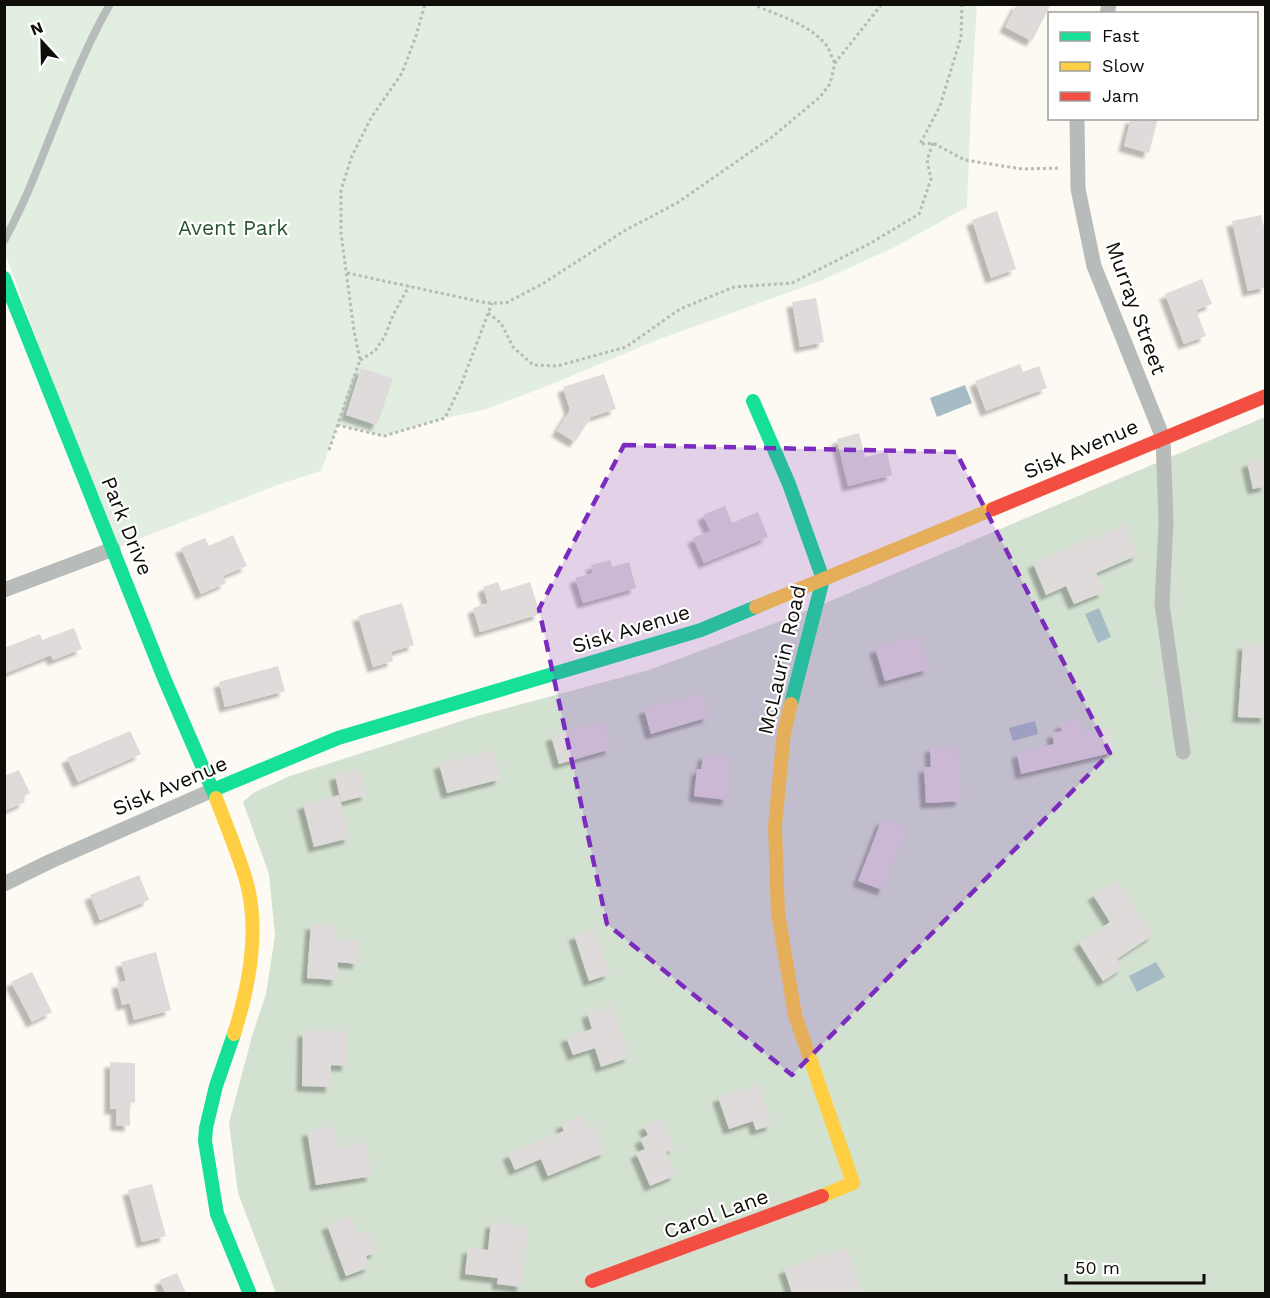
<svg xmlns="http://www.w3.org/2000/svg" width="1270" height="1298" viewBox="0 0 1270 1298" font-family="'Work Sans',sans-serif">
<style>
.green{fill:#e2efe0}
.forest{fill:#d3e1d0}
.water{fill:#a6bcc5}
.building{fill:#dedbda;filter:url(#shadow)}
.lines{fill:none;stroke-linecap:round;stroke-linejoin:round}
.path{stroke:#b7bab7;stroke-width:3;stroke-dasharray:3 3;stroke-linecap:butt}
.lane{stroke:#b7bcba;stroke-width:8}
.street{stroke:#b7bcba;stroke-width:15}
.fast{stroke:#16e098;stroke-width:14}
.slow{stroke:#ffcf43;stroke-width:14}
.jam{stroke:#f24e42;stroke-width:14}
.marked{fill:#7b2cbf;fill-opacity:0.2;stroke:#7b2cbf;stroke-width:4.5;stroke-dasharray:12 8;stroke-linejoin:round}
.labels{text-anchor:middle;stroke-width:4.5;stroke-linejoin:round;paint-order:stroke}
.park-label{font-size:21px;fill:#2a5432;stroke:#fff}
.street-label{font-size:21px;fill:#0f0d08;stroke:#fff}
</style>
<defs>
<filter id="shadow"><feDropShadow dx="-5.5" dy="5.5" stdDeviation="1.5" flood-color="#0004"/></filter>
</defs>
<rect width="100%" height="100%" fill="#fcfaf2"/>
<polygon class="green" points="5,5 977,5 971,105 967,207 895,247 820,281 657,340 545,387 483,410 445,418 384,436 338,425 321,471 280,484 113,549 5,253"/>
<polygon class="forest" points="1265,417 1265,1293 276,1293 238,1193 229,1123 252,1036 266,994 275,936 269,874 243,802 253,793 290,776 477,716 649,670 797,615"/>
<g class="water">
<polygon points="965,385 972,403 937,417 930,398"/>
<polygon points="1099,608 1111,637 1098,643 1085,614"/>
<polygon points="1035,721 1038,734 1013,741 1009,728"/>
<polygon points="1156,962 1165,977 1137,992 1129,976"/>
</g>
<g class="building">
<polygon points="1017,4 1051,4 1032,41 1005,27"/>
<polygon points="1131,118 1158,118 1149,153 1124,146"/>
<polygon points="997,211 1016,269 991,278 972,220"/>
<polygon points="1261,215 1266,235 1266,287 1248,291 1232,221"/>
<polygon points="1202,279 1212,304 1196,310 1206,336 1184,344 1165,294"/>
<polygon points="816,298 824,342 800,347 792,302"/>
<polygon points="1020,364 1023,372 1039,366 1047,388 986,411 975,381"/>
<polygon points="361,368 393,378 377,425 346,415"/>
<polygon points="604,374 616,409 591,417 575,442 557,431 570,410 563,387"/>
<polygon points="859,433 865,457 887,452 892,475 848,486 837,439"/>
<polygon points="1266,458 1266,486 1253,489 1247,462"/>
<polygon points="725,506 732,523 758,512 768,537 704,563 693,538 710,531 703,515"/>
<polygon points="1125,524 1138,555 1096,573 1104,592 1074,604 1066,586 1046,595 1033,563"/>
<polygon points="233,535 247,566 223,576 226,583 201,594 181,548 205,538 209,546"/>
<polygon points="610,560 612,567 629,562 636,588 583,603 575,578 593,573 591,565"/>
<polygon points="498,582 501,591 530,582 540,614 480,632 473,608 488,603 483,587"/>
<polygon points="402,603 414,645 391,652 393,661 373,667 358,616"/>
<polygon points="74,628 82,649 53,660 51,655 4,674 4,648 40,634 42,640"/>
<polygon points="919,636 929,669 885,681 875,648"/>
<polygon points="1243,644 1266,645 1266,718 1238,717"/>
<polygon points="278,666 285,691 225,707 219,682"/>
<polygon points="702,693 709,717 651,734 644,709"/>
<polygon points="1080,719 1083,733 1109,727 1115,752 1021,774 1017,753 1054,744 1052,733 1062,731 1060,724"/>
<polygon points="603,721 611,749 559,764 551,736"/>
<polygon points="130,731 141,754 78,782 67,758"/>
<polygon points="958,745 961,801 926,803 924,767 931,767 930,747"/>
<polygon points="493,750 501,779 447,793 439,764"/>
<polygon points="704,754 729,757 727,771 731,772 727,800 694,796 697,769 701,769"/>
<polygon points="360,769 367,795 341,802 335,775"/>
<polygon points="19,770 30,793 22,797 25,802 4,811 4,776"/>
<polygon points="339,795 350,838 314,847 303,804"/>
<polygon points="882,819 907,828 883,890 858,881"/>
<polygon points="139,875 149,900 100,920 90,895"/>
<polygon points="1117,880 1153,935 1117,959 1123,968 1103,981 1079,943 1110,922 1093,895"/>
<polygon points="311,924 337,926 336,939 360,941 358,964 338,962 337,980 307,978"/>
<polygon points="595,928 610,974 589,981 574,935"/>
<polygon points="156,952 171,1010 134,1020 130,1003 122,1005 117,983 126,981 121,962"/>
<polygon points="32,972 52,1012 32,1022 11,982"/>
<polygon points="612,1004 630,1057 601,1067 595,1048 573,1055 566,1037 592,1029 587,1013"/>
<polygon points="303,1031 348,1031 347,1066 331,1065 331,1087 302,1086"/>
<polygon points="110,1062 135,1063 135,1103 130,1102 130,1126 116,1125 116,1109 110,1109"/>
<polygon points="759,1084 772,1125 756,1130 753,1121 729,1129 718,1097"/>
<polygon points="582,1115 587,1127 594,1124 606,1152 548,1176 541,1159 515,1170 508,1154 564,1131 561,1124"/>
<polygon points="663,1118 675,1148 666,1152 676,1175 650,1186 636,1153 645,1149 640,1139 648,1135 644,1126"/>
<polygon points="335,1126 338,1147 366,1142 372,1176 316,1185 307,1131"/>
<polygon points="152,1184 166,1236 142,1242 128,1190"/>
<polygon points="351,1216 358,1234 368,1230 377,1252 366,1256 370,1267 346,1276 327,1225"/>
<polygon points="491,1222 528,1226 522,1287 497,1284 498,1278 465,1274 468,1248 488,1250"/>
<polygon points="847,1247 863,1293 792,1293 784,1269"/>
<polygon points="177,1273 186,1293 165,1293 160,1280"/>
</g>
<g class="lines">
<g class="path">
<path d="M 752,4 C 777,15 810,24 827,46 C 830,51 832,58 835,63"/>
<polyline points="962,4 961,37 940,106 920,144 933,143 965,160 1022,169 1061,168"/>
<polyline points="347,273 487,303 506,303 544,283 624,231 677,203 772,137 820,97 830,84 835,63 882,4"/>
<polyline points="488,313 501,323 513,347 533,365 557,366 626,347 680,309 734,287 792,283 869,244 919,214 931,179 927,160 933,143"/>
<polyline points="360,360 375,351 385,336 393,315 409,286"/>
<polyline points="337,425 384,436 445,418 461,385 492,303"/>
<polyline points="329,450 360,360 354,331 341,233 341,190 352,156 371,118 402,73 416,36 425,4"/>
</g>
<path class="lane" d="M 4,241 C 14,222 24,202 32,182 C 57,122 77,62 110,4"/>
<g class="street">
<polyline points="1107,14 1109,4"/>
<polyline points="1077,118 1078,189 1094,266 1163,438 1166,522 1162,604 1183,752"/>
<polyline points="4,590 113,549"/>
<polyline points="4,884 51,861 213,790"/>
</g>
<g class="fast">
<polyline points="4,278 164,678 216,798"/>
<polyline points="753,401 789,484 823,579 791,704"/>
<polyline points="213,790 338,738 701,630 756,607"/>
<polyline points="234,1034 216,1086 206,1128 205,1141 217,1214 250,1294"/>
</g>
<g class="slow">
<polyline points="756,607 993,509"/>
<polyline points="791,704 784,732 775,826 778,913 795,1015 853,1183 822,1196"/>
<path d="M 216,798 C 226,825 238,853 246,880 C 260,929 249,987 234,1034"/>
</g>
<g class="jam">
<polyline points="993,509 1266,396"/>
<polyline points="592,1281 822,1196"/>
</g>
</g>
<path class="marked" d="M 624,445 L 956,452 L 1110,753 L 792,1075 L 607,924 L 539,609 Z"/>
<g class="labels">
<g class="park-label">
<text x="233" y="235">Avent Park</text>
</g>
<g class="street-label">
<text transform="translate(1136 308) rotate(70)" y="7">Murray Street</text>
<text transform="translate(1081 449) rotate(-23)" y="7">Sisk Avenue</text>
<text transform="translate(127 526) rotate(68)" y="7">Park Drive</text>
<text transform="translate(631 629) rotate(-17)" y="7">Sisk Avenue</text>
<text transform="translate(782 660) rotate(-77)" y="7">McLaurin Road</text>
<text transform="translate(170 786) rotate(-23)" y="7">Sisk Avenue</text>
<text transform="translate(716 1214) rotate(-20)" y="7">Carol Lane</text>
</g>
</g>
<rect width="1270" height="1298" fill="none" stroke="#0f0d08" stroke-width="12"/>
<rect x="1048" y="12" width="210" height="108" fill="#ffffff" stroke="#9f9e9c" stroke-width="1.5"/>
<rect x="1060" y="32" width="30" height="9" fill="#16e098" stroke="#9f9e9c" stroke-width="1.5"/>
<text x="1102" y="42" font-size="18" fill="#0f0d08">Fast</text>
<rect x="1060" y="62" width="30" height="9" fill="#ffcf43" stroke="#9f9e9c" stroke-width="1.5"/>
<text x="1102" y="72" font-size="18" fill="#0f0d08">Slow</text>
<rect x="1060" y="92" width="30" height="9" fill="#f24e42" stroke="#9f9e9c" stroke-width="1.5"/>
<text x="1102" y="102" font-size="18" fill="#0f0d08">Jam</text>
<g transform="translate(42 42) rotate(338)" stroke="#ffffff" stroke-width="4.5" paint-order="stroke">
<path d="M0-4.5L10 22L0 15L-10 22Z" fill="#0f0d08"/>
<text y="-9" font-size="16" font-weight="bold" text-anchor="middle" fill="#0f0d08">N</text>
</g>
<path d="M1066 1274v9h138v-9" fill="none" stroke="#0f0d08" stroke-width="3"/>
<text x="1075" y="1274" font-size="18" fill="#0f0d08" stroke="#ffffff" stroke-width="4.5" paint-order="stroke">50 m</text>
</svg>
